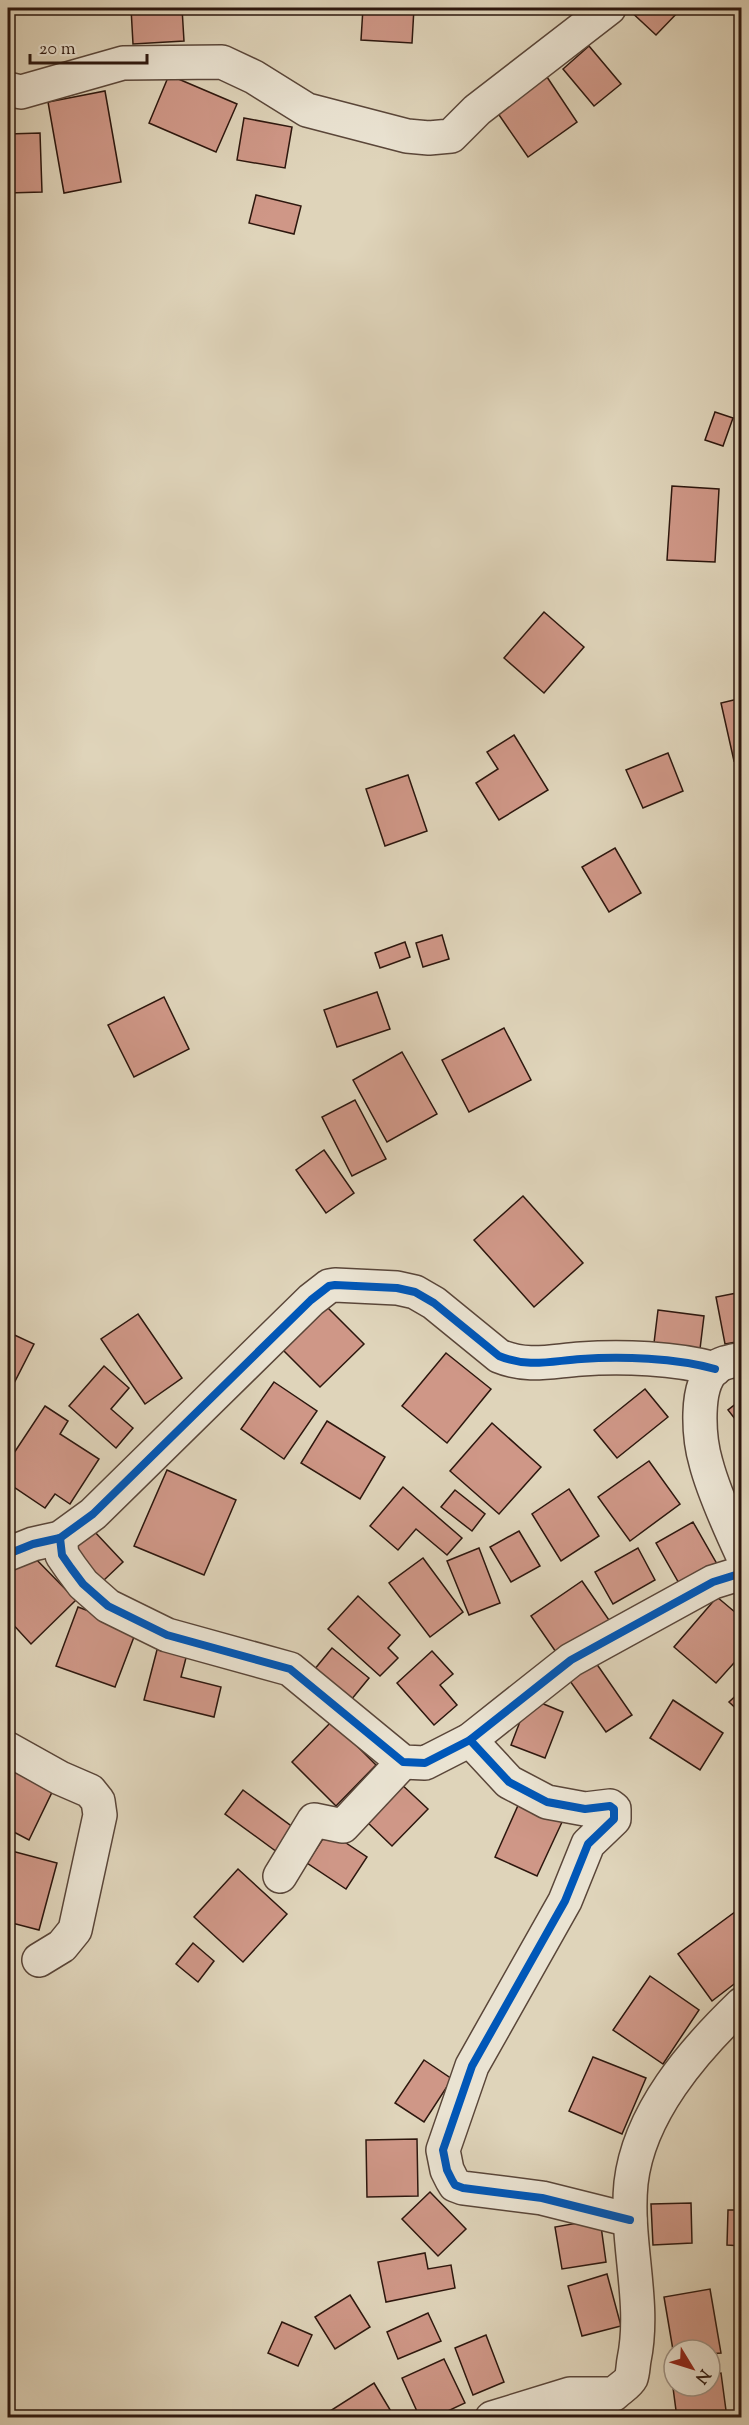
<svg xmlns="http://www.w3.org/2000/svg" width="749" height="2425" viewBox="0 0 749 2425" font-family="'Sorts Mill Goudy',serif">
<style>
.building{fill:#cf9787;stroke:#2d170e;stroke-width:1.5}
.lines{fill:none;stroke-linecap:round;stroke-linejoin:round}
.minor-casing{stroke:#5a4639;stroke-width:36}
.minor{stroke:#eae3d2;stroke-width:33}
.cycleway-casing{stroke:#eae3d2;stroke-width:11}
.cycleway{stroke:#0057b8;stroke-width:8}
</style>
<rect width="100%" height="100%" fill="#dfd4ba"/>
<filter id="stains"><feTurbulence type="fractalNoise" baseFrequency=".00333" numOctaves="4"/><feColorMatrix values="0 0 0 0 .2 0 0 0 0 .09 0 0 0 0 .02 0 0 0 .5 -.17"/></filter>
<radialGradient id="worn" r=".72"><stop offset=".6" stop-color="#630" stop-opacity="0"/><stop offset="1" stop-color="#630" stop-opacity=".3"/></radialGradient>
<g class="building">
<polygon points="131,8 182,8 184,41 133,44"/>
<polygon points="363,8 414,8 412,43 361,40"/>
<polygon points="627,8 682,8 656,35"/>
<polygon points="589,46 621,84 594,106 563,69"/>
<polygon points="169,75 237,104 216,152 149,123"/>
<polygon points="547,77 577,122 528,157 497,112"/>
<polygon points="105,91 121,182 64,193 48,102"/>
<polygon points="244,118 292,127 285,168 237,160"/>
<polygon points="40,133 42,192 8,193 8,134"/>
<polygon points="256,195 301,206 294,234 249,223"/>
<polygon points="715,412 733,418 723,446 705,440"/>
<polygon points="672,486 719,489 715,562 667,560"/>
<polygon points="544,612 584,647 544,693 504,658"/>
<polygon points="742,698 742,759 734,761 721,703"/>
<polygon points="514,735 548,790 499,820 476,783 498,769 487,752"/>
<polygon points="668,753 683,791 643,808 626,770"/>
<polygon points="408,775 427,831 385,846 366,789"/>
<polygon points="615,848 641,893 609,912 582,867"/>
<polygon points="442,935 449,959 423,967 416,943"/>
<polygon points="405,942 410,957 380,968 375,953"/>
<polygon points="377,992 390,1029 337,1047 324,1010"/>
<polygon points="164,997 189,1049 134,1077 108,1025"/>
<polygon points="504,1028 531,1080 469,1112 442,1060"/>
<polygon points="402,1052 437,1114 387,1142 353,1080"/>
<polygon points="355,1100 386,1159 352,1176 322,1117"/>
<polygon points="324,1150 354,1193 326,1213 296,1170"/>
<polygon points="523,1196 583,1263 534,1307 474,1240"/>
<polygon points="742,1292 742,1341 725,1344 716,1297"/>
<polygon points="327,1307 364,1344 320,1387 283,1350"/>
<polygon points="658,1310 704,1316 700,1349 654,1343"/>
<polygon points="138,1314 182,1378 145,1404 101,1339"/>
<polygon points="8,1332 34,1344 9,1393 8,1393"/>
<polygon points="446,1353 491,1389 447,1443 402,1406"/>
<polygon points="104,1366 129,1388 111,1409 133,1428 116,1448 69,1406"/>
<polygon points="274,1382 317,1411 284,1459 241,1429"/>
<polygon points="645,1389 668,1417 617,1458 594,1430"/>
<polygon points="742,1399 742,1428 728,1410"/>
<polygon points="45,1406 68,1421 60,1434 99,1459 70,1504 55,1494 45,1508 8,1483 8,1462"/>
<polygon points="327,1421 385,1457 360,1499 301,1463"/>
<polygon points="492,1423 541,1467 499,1514 450,1471"/>
<polygon points="649,1461 680,1504 630,1541 598,1497"/>
<polygon points="167,1470 236,1500 204,1575 134,1546"/>
<polygon points="403,1487 462,1538 447,1555 416,1529 398,1550 370,1526"/>
<polygon points="569,1489 599,1536 561,1561 532,1514"/>
<polygon points="455,1490 485,1514 472,1531 441,1507"/>
<polygon points="693,1522 717,1564 680,1585 656,1543"/>
<polygon points="93,1530 123,1562 103,1581 73,1549"/>
<polygon points="519,1531 540,1566 511,1582 490,1547"/>
<polygon points="479,1548 500,1603 469,1615 447,1561"/>
<polygon points="638,1548 655,1580 613,1604 595,1572"/>
<polygon points="30,1553 76,1600 31,1644 8,1619 8,1574"/>
<polygon points="423,1558 463,1612 430,1637 389,1583"/>
<polygon points="582,1581 609,1620 558,1655 531,1616"/>
<polygon points="358,1596 400,1635 388,1648 398,1658 380,1676 328,1629"/>
<polygon points="717,1597 742,1618 742,1654 716,1683 674,1647"/>
<polygon points="78,1607 137,1629 115,1687 56,1666"/>
<polygon points="158,1646 187,1654 181,1677 221,1687 214,1717 144,1700"/>
<polygon points="332,1648 369,1678 351,1700 314,1670"/>
<polygon points="432,1651 453,1674 440,1685 457,1705 434,1725 397,1683"/>
<polygon points="596,1663 632,1715 606,1732 570,1681"/>
<polygon points="742,1690 742,1714 729,1702"/>
<polygon points="529,1698 563,1712 545,1758 511,1745"/>
<polygon points="673,1700 723,1733 700,1770 650,1738"/>
<polygon points="332,1721 376,1765 336,1806 292,1762"/>
<polygon points="8,1763 55,1786 29,1840 8,1829"/>
<polygon points="400,1783 428,1809 392,1846 365,1820"/>
<polygon points="243,1790 294,1828 277,1852 225,1814"/>
<polygon points="520,1801 563,1820 537,1876 495,1857"/>
<polygon points="328,1831 367,1857 346,1889 307,1863"/>
<polygon points="8,1850 57,1863 39,1930 8,1922"/>
<polygon points="238,1869 287,1914 243,1962 194,1917"/>
<polygon points="739,1909 742,1913 742,1978 712,2001 678,1954"/>
<polygon points="193,1943 214,1961 198,1982 176,1964"/>
<polygon points="650,1976 699,2010 663,2064 613,2030"/>
<polygon points="593,2057 646,2078 622,2134 569,2111"/>
<polygon points="424,2060 452,2079 424,2122 395,2103"/>
<polygon points="417,2139 418,2196 367,2197 366,2140"/>
<polygon points="430,2192 466,2229 438,2256 402,2219"/>
<polygon points="691,2203 692,2243 653,2245 651,2204"/>
<polygon points="728,2210 742,2210 742,2246 727,2245"/>
<polygon points="600,2219 606,2262 562,2269 555,2227"/>
<polygon points="425,2253 428,2269 451,2265 455,2288 386,2302 378,2262"/>
<polygon points="607,2274 621,2326 582,2336 568,2286"/>
<polygon points="710,2289 721,2353 710,2354 710,2350 674,2350 674,2356 664,2297"/>
<polygon points="350,2295 370,2327 335,2349 315,2317"/>
<polygon points="428,2313 441,2341 398,2359 387,2332"/>
<polygon points="282,2322 312,2335 298,2366 268,2353"/>
<polygon points="486,2335 504,2382 473,2395 455,2348"/>
<polygon points="444,2359 465,2403 433,2418 420,2418 402,2378"/>
<polygon points="721,2373 727,2418 677,2418 672,2380 674,2380 674,2386 710,2386 710,2374"/>
<polygon points="374,2383 395,2418 319,2418"/>
</g>
<g class="lines">
<g class="minor-casing">
<g id="minor">
<polyline points="8,89 21,92 123,63 222,62 254,77 307,110 407,136 429,138 451,136 477,110 609,8"/>
<path d="M 742,1359 C 733,1361 722,1362 715,1368 C 694,1386 699,1439 706,1463 C 713,1490 730,1528 742,1554"/>
<polyline points="60,1538 62,1555 71,1568 83,1584 108,1606 167,1635 290,1669 403,1762 425,1763 470,1740 571,1660 713,1582 742,1573"/>
<path d="M 8,1554 L 33,1544 L 60,1538 L 93,1514 L 311,1300 L 329,1286 L 335,1285 L 397,1288 L 415,1292 L 434,1303 L 499,1356 C 528,1368 551,1361 581,1359 C 621,1356 676,1358 715,1369"/>
<polyline points="470,1740 509,1782 547,1802 585,1809 610,1806 614,1809 614,1819 588,1844 565,1901 472,2066 443,2150 447,2170 452,2180 455,2185 463,2188 542,2198 630,2220"/>
<polyline points="8,1749 60,1778 90,1791 98,1801 100,1815 75,1930 62,1946 39,1960"/>
<polyline points="280,1876 314,1820 343,1826 403,1762"/>
<path d="M 492,2418 L 570,2394 L 614,2394 C 619,2389 628,2384 631,2378 C 633,2373 633,2365 634,2360 C 646,2302 625,2242 631,2183 C 639,2113 693,2051 742,2004"/>
</g>
</g>
<use href="#minor" class="minor"/>
<g class="cycleway-casing">
<g id="cycleway">
<polyline points="60,1538 62,1555 71,1568 83,1584 108,1606 167,1635 290,1669 403,1762 425,1763 470,1740 571,1660 713,1582 742,1573"/>
<path d="M 8,1554 L 33,1544 L 60,1538 L 93,1514 L 311,1300 L 329,1286 L 335,1285 L 397,1288 L 415,1292 L 434,1303 L 499,1356 C 528,1368 551,1361 581,1359 C 621,1356 676,1358 715,1369"/>
<polyline points="470,1740 509,1782 547,1802 585,1809 610,1806 614,1809 614,1819 588,1844 565,1901 472,2066 443,2150 447,2170 452,2180 455,2185 463,2188 542,2198 630,2220"/>
</g>
</g>
<use href="#cycleway" class="cycleway"/>
</g>
<rect width="749" height="2425" fill="none" stroke="#dfd4ba" stroke-width="30"/>
<rect x="9" y="9" width="731" height="2407" fill="none" stroke="#2d170e" stroke-width="3"/>
<rect x="15" y="15" width="719" height="2395" fill="none" stroke="#2d170e" stroke-width="1.5"/>
<g transform="translate(692 2368) rotate(128)"><circle r="28" fill="#eae3d2" stroke="#9e9184" stroke-width="1.5"/>
<path d="M0-4.5L10 22L0 15L-10 22Z" fill="#8f2418"/>
<text y="-9" font-size="16" font-weight="bold" text-anchor="middle" fill="#2d170e">N</text>
</g>
<path d="M30 54v9h117v-9" fill="none" stroke="#2d170e" stroke-width="3"/>
<text x="39" y="54" font-size="18" fill="#2d170e" stroke="#eae3d2" stroke-width="4.5" paint-order="stroke">20 m</text>
<rect width="100%" height="100%" filter="url(#stains)"/>
<rect width="100%" height="100%" fill="url(#worn)"/>
</svg>
